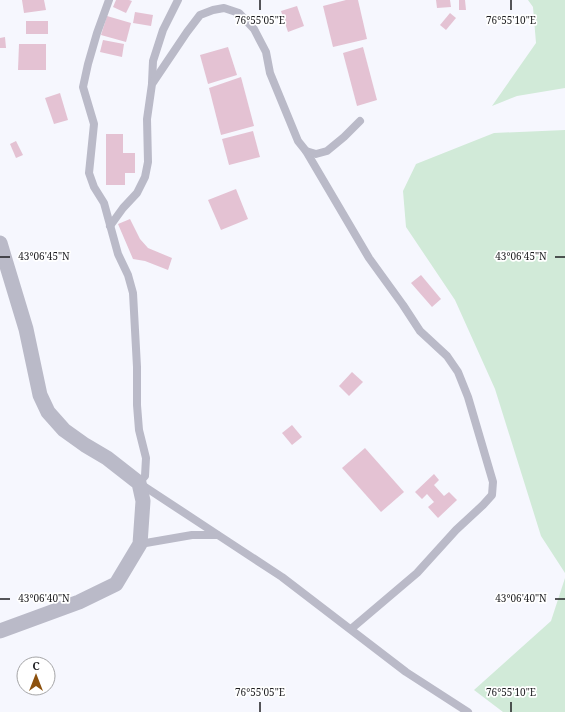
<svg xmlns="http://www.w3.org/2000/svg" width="565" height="712" viewBox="0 0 565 712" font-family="'Noto Serif',serif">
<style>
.green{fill:#d1ead8}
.building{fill:#e4c2d3}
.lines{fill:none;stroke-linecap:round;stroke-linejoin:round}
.service{stroke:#babac8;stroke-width:8}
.minor{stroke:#babac8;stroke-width:15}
.ticks{fill:none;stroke:#1f1f22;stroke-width:1.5}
.ticks-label{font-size:10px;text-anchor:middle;fill:#1f1f22;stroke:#fff;stroke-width:3.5;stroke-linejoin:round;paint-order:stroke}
</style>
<rect width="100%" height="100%" fill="#f6f7fe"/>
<g class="green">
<polygon points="528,0 565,0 565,88 517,96 492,106 536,43 533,7"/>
<polygon points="565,130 565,573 541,536 495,389 455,300 406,227 403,191 416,164 494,133"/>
<polygon points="565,578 565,712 503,712 474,690 551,621"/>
</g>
<g class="building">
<polygon points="22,0 44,0 46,10 24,13"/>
<polygon points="116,0 129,0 132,1 126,13 113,7"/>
<polygon points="346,0 358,0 367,39 333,47 323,6"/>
<polygon points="436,0 450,0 451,7 437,8"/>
<polygon points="459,0 465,0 466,10 459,10"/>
<polygon points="297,6 304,26 288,32 281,11"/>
<polygon points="135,12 153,15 151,26 133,23"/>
<polygon points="450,13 456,18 446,30 440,25"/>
<polygon points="107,16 131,23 126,42 101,35"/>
<rect x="26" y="21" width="22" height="13"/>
<polygon points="5,37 6,48 0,48 0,38"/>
<polygon points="103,40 124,44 122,57 100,52"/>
<polygon points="19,44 46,44 46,70 18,70"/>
<polygon points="228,47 237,75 208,84 200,55"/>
<polygon points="363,47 377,100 357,106 343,53"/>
<polygon points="241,77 254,126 221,135 209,88"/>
<polygon points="60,93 68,120 54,124 45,98"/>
<polygon points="253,131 260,157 229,165 222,139"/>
<polygon points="106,134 123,134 123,153 135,153 135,173 125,173 125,185 106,185"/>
<polygon points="16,141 23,155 16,158 10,144"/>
<polygon points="236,189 248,219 221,230 208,200"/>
<polygon points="130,219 140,239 148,248 172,258 168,270 145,261 133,259 118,224"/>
<polygon points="421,275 441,299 432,307 411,283"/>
<polygon points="352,372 363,382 349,396 339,386"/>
<polygon points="292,425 302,437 292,445 282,433"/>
<polygon points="365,448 404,492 381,512 342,468"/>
<polygon points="434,474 439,480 434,485 444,496 449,492 457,500 438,518 428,507 434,502 427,494 422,499 415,492"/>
</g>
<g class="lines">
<g class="service">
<polyline points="109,0 97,33 88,64 83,87 94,124 89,173 94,187 104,203 118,254 128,275 133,293 137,367 137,405 139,430 146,458 145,476 139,483 218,535 282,577 406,672 468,712"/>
<polyline points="152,83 153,61 163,30 178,0"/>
<polyline points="306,151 369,258 403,305 420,331 447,356 458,372 468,397 493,482 492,495 483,505 456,530 417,573 351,629"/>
<polyline points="110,226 123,208 137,193 145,177 148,162 147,119 152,84 187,32 200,15 213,10 224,8 239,13 254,29 266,52 270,73 298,141 306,151 316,154 327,151 344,137 360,121"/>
<polyline points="140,544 192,535 217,535"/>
</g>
<polyline class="minor" points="0,243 26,329 40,395 48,412 64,430 85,445 107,458 139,483 143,501 140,544 116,584 79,602 0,631"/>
</g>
<path class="ticks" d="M 260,0 L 260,10M 511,0 L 511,10M 0,257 L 10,257M 555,257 L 565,257M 0,599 L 10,599M 555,599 L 565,599M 260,702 L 260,712M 511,702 L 511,712"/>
<g class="ticks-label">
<text x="260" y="24">76°55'05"E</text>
<text x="511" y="24">76°55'10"E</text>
<text x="44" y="260">43°06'45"N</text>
<text x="521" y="260">43°06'45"N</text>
<text x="44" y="602">43°06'40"N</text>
<text x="521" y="602">43°06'40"N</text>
<text x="260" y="696">76°55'05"E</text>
<text x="511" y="696">76°55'10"E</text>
</g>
<g transform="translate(36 676)"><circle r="19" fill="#ffffff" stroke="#a5a5a7"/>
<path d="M0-3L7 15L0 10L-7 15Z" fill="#8c510e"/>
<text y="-6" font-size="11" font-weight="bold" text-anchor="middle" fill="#1f1f22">С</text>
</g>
</svg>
